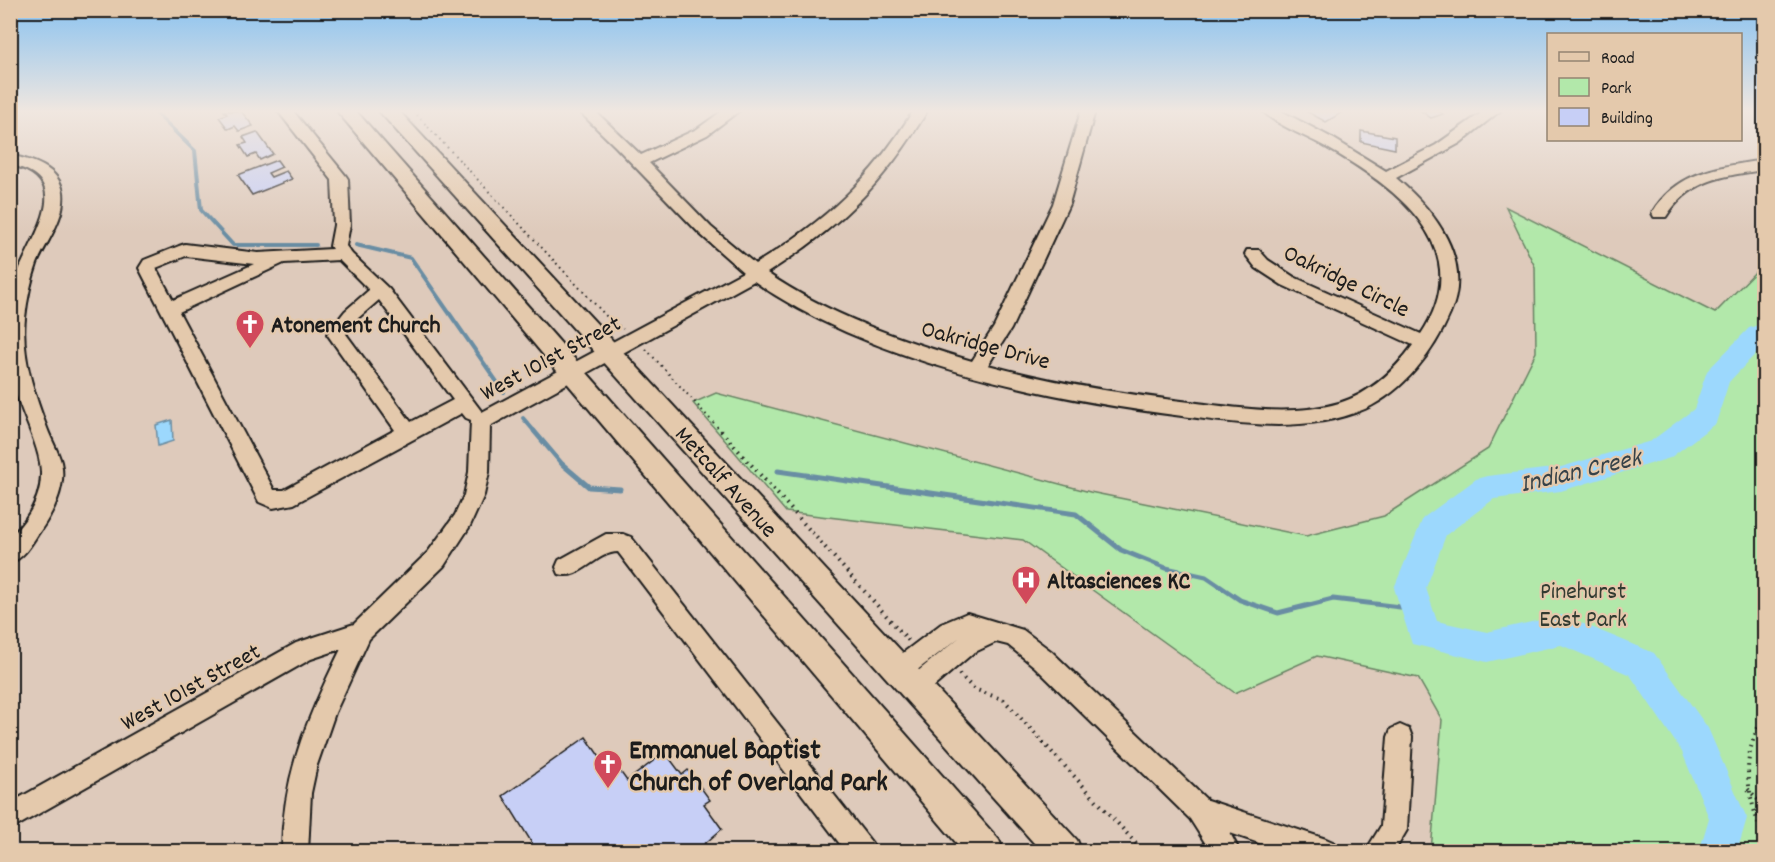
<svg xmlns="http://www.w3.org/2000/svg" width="1775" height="862" viewBox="0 0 1775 862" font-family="Dekko,sans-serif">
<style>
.green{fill:#b2e8aa;stroke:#678263;stroke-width:1.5}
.water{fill:#9cd8fd;stroke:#698da3;stroke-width:1.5}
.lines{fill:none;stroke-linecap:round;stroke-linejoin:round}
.stream-far1{stroke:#698da3;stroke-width:4}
.stream{stroke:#698da3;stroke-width:5}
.river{fill:#9cd8fd;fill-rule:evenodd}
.building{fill:#c7cff6;stroke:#1c1c1c;stroke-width:1.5}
.minor-casing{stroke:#1c1c1c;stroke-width:4}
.major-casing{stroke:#1c1c1c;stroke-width:4}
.path-far1{stroke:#1c1c1c;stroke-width:2;stroke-dasharray:1.5 4;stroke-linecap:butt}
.path{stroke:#1c1c1c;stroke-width:4;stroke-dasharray:1.5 5;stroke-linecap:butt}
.minor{fill:#e4c9ac;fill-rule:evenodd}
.major{fill:#e4c9ac;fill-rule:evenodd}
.labels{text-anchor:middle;stroke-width:4.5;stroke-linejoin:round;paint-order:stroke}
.street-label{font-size:24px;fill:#1c1c1c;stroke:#e4c9ac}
.poi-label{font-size:24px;font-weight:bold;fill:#1c1c1c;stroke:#e4c9ac;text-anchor:start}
.park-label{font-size:24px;fill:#323b31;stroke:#e4c9ac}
.water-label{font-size:26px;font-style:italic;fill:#364249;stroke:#e4c9ac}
.near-poi-label{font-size:28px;font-weight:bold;fill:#1c1c1c;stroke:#e4c9ac;text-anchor:start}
</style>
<rect width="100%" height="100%" fill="#decabb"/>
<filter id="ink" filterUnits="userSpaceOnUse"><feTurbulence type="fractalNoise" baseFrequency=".0167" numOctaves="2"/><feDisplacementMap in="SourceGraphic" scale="12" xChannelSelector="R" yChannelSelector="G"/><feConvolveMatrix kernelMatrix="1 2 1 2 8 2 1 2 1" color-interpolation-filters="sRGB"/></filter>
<g filter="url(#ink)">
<polygon class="green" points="1506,207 1715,313 1764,263 1764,851 1431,851 1442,720 1418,678 1317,656 1235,693 1023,540 786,512 693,403 716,393 1090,492 1306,536 1384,516 1488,449 1536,352 1535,267"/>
<polygon class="water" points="172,420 173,441 158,446 156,425"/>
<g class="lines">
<g class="stream-far1">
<polyline points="154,111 195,151 201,210 233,245 316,245"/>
<polyline points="356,245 411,258 504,392"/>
<polyline points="523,418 535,432"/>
</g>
<g class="stream">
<polyline points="534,431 562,464 589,487 620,489"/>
<polyline points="778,471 1076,514 1121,550 1166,568 1206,577 1240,600 1278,613 1333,599 1417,609"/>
</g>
<polygon class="river" points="1764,323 1764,345 1729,382 1716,423 1670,458 1561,491 1494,499 1446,535 1426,588 1437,621 1487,632 1562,615 1654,653 1708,728 1741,805 1747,818 1737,852 1699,852 1709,818 1682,752 1630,675 1561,645 1487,662 1412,644 1394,588 1423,518 1476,479 1487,476 1561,467 1651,441 1694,409 1707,371 1749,328"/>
</g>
<g class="building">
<polygon points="224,111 241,111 253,126 239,131 235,126 228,129 219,117 227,114"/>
<polygon points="1306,111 1338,111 1341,113 1326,122"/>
<polygon points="1421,111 1439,111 1443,114 1431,118"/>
<polygon points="1361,131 1395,137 1395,149 1361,142"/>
<polygon points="257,132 273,154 260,160 256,154 248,157 240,145 247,143 243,137"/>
<polygon points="277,160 282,167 268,173 271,177 286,171 292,179 252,195 238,175"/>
<polygon points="586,737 610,772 617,767 627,781 665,752 682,775 688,770 710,800 704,804 722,829 695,852 527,852 525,848 532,843 503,796"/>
</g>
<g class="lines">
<g class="minor-casing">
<g id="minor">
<path d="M 278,111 L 293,111 L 346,176 L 348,179 L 350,225 L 346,246 L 352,254 L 389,289 L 482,412 L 743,272 L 700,234 L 616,147 L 579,111 L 595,111 L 641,155 L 697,129 L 722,111 L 739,111 L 707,135 L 649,163 L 711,227 L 755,264 C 824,222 871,180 913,111 L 927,111 C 884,184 838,228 767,273 C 828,315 901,340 972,361 L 994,327 L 1053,204 L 1081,111 L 1095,111 L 1069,204 L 1011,329 L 988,365 C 1055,383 1122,394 1190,402 C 1238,408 1291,417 1339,403 C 1371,393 1394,371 1413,345 L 1282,285 L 1256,268 L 1245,254 L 1247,250 L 1259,250 L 1268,260 L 1294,277 L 1421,334 C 1480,246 1392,184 1322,145 C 1306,136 1274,124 1263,111 L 1281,111 L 1334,139 L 1386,171 L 1436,145 L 1484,111 L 1500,111 L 1460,143 L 1396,178 C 1435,211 1474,260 1450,314 C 1434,352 1404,391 1365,409 C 1307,434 1242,424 1182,416 C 1046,399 867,361 754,281 L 490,426 L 489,472 L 484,495 L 470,526 L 444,566 L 369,639 L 335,713 L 317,765 L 311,793 L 308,852 L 282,852 C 282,775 308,716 341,649 L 311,659 L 10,830 L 10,803 L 296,643 L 354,624 L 428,552 L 455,515 L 464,495 L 469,472 L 471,420 L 466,418 L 462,413 L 294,504 L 273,508 L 259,502 L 139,268 L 144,260 L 179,246 L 185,244 L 258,253 L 332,249 L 330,246 L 334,225 L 332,180 ZM 186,256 L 254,264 L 173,300 L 156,268 ZM 339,260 L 369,290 L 345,311 L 327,334 L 395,430 L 284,490 L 274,490 L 179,312 L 284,263 ZM 379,300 L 453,400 L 411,422 L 346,334 L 357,319 Z"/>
<path d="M 10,155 C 31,160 59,167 63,192 C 66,218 46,242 37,264 C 31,281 27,300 25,318 C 21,356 34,393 47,428 C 51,439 58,451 61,462 C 67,487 52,515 38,534 C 31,545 23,559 10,563 C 10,556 9,547 10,540 C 12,535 17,530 21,525 C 32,511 41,495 41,475 C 42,451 23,417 16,393 C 8,366 8,325 11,297 C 15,253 89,181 10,165 Z"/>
<path d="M 1764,160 L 1764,170 C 1723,176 1690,179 1666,217 L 1654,217 L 1652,213 C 1677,171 1719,167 1764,160 Z"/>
<path d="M 606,534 L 623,534 L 631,537 L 872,843 L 876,852 L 846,852 L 618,552 C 596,552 580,581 559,574 L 556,567 L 559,560 Z"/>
<polygon points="967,613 1023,630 1051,651 1207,800 1326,839 1335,843 1339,852 1285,852 1230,833 1240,852 1211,852 1190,819 1035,667 1008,645 996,642 973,653 923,696 915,699 907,696 903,688 907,680 960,637 907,678 899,681 891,678 887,670 891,662 941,624"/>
<polygon points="1400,725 1409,729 1412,737 1407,830 1394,852 1365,852 1381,826 1388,737 1391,729"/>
</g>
</g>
<g class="major-casing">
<g id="major">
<polygon points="337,111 356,111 999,840 1004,852 964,852"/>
<polygon points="379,111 399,111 1077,840 1082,852 1042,852"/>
</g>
</g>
<g class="path-far1">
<polyline points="413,111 609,319 623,329"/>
<polyline points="646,349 722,432"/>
</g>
<g class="path">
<polyline points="721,431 909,641"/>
<polyline points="959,674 974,689 1004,700 1144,852"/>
<path d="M 1764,716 C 1738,762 1748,793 1764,841"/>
<polyline points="1748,789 1764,806"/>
</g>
<use href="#minor" class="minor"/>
<use href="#major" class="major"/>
</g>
</g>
<linearGradient id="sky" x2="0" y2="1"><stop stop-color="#89c2f0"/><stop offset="0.48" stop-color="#f0e7e0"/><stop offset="1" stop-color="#f0e7e0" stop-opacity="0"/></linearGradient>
<rect width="1775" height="232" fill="url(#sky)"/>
<defs>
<g id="church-pin" transform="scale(1.5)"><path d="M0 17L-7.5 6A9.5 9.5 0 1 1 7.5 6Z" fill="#d1495b" stroke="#e4c9ac"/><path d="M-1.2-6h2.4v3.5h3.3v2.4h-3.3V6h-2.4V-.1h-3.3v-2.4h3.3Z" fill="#fff"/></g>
<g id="hospital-pin" transform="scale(1.5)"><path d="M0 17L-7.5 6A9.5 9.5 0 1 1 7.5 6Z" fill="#d1495b" stroke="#e4c9ac"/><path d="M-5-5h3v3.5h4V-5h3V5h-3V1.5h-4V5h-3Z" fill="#fff"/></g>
</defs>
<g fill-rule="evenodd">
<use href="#church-pin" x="250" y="324"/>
<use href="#hospital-pin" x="1026" y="580"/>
<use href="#church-pin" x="608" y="764"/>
</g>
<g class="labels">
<g class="street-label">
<text transform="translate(1347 280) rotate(26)" y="8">Oakridge Circle</text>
<text transform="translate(986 344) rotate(15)" y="8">Oakridge Drive</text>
<text transform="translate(550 357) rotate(-28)" y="8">West 101st Street</text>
<text transform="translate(727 481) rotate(48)" y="8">Metcalf Avenue</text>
<text transform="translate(190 686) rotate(-29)" y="8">West 101st Street</text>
</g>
<g class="poi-label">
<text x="271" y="332">Atonement Church</text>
<text x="1047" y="588">Altasciences KC</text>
</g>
<g class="park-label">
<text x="1583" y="598">Pinehurst<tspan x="1583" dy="28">East Park</tspan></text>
</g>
<g class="water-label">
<text transform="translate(1580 469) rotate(-13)" y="9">Indian Creek</text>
</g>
<g class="near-poi-label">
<text x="629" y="758">Emmanuel Baptist<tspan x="629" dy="32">Church of Overland Park</tspan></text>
</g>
</g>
<rect width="1775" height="862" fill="none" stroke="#e4c9ac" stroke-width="36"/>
<rect x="18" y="18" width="1739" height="826" fill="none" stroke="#1c1c1c" stroke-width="2" filter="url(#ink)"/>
<rect x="1547" y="33" width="195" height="108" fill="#e4c9ac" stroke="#948472" stroke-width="1.5"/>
<rect x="1559" y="52" width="30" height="9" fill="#e4c9ac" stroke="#948472" stroke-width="1.5"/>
<text x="1601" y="63" font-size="18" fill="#1c1c1c">Road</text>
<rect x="1559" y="78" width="30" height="18" fill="#b2e8aa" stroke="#948472" stroke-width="1.5"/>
<text x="1601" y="93" font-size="18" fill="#1c1c1c">Park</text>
<rect x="1559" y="108" width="30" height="18" fill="#c7cff6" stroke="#948472" stroke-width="1.5"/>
<text x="1601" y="123" font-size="18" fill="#1c1c1c">Building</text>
</svg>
